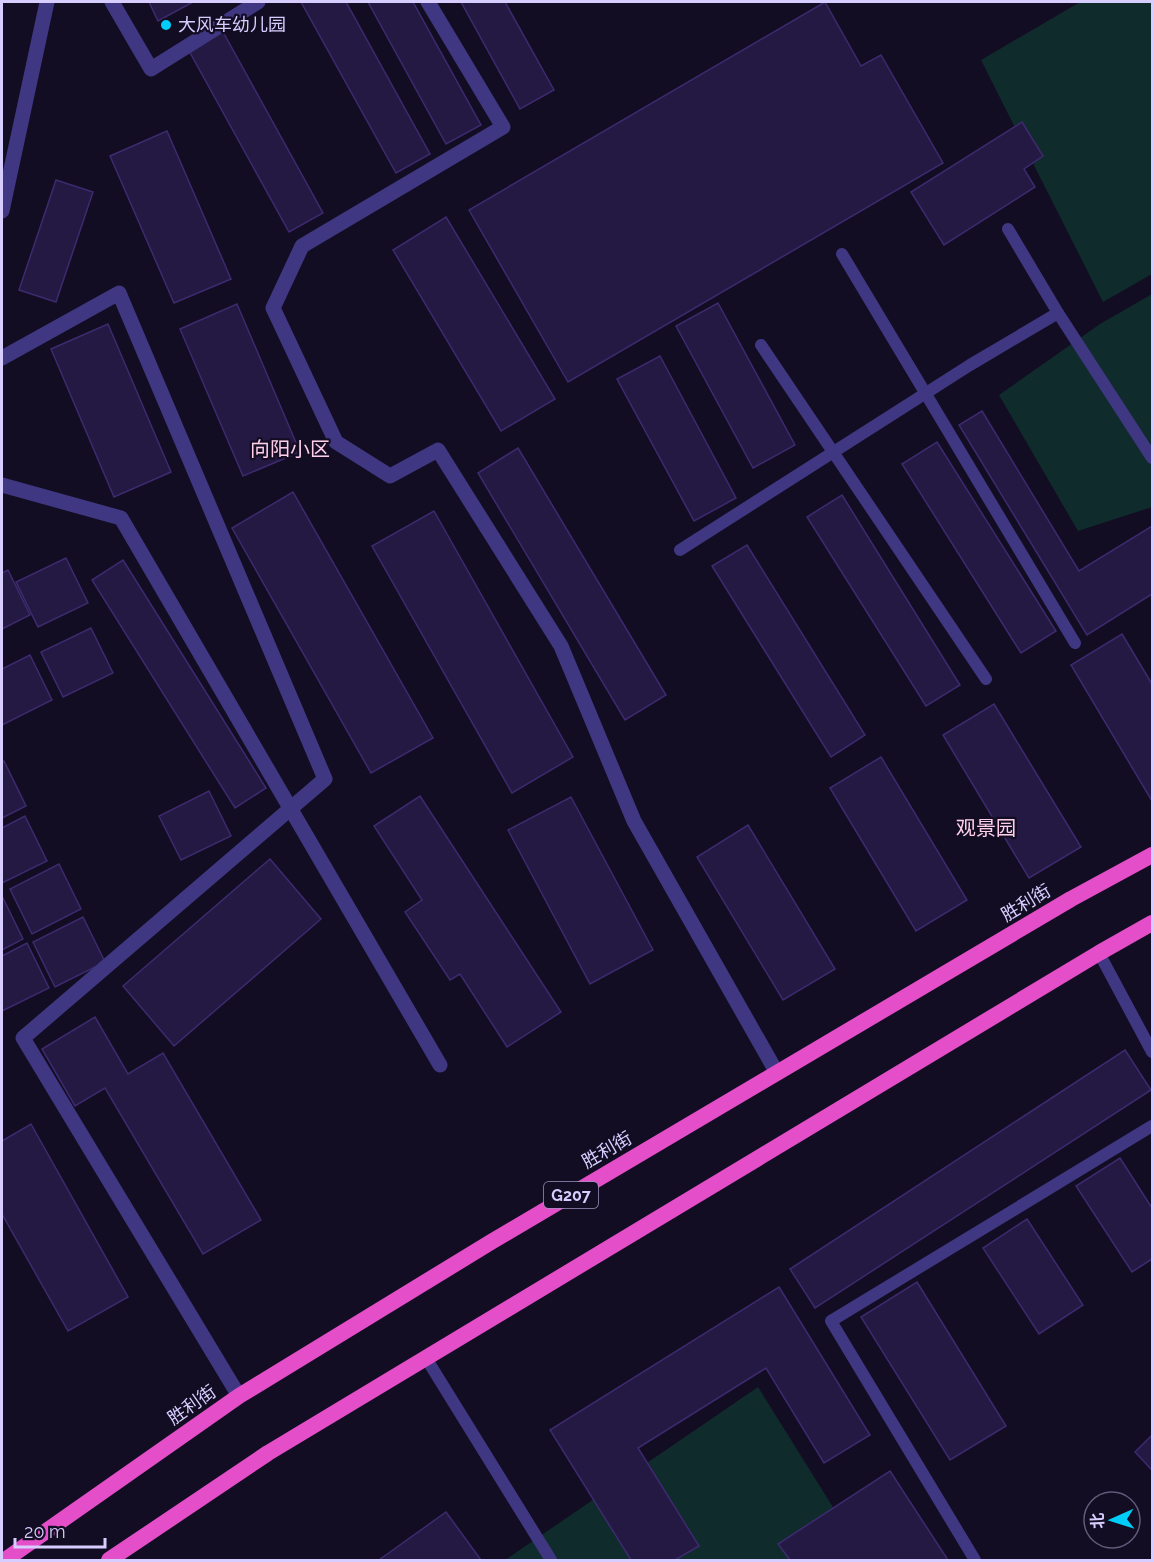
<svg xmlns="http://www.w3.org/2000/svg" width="1154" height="1562" viewBox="0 0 1154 1562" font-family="Raleway,'Noto Sans SC',sans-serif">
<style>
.green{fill:#102b2c}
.building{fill:#241943;stroke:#3d2a6f;stroke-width:1.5}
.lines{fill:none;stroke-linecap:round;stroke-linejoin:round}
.service{stroke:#3f3781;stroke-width:12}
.minor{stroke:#3f3781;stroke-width:15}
.trunk{stroke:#e54ec9;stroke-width:16}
.poi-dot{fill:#00cef8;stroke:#120d22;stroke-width:2}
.labels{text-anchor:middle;stroke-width:4.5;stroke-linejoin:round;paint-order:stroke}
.shield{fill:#120d22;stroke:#9c93bd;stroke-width:1.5}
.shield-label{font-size:16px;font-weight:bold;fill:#d7cdff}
.poi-label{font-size:18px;fill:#d7cdff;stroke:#120d22;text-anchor:start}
.street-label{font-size:18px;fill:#d7cdff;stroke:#120d22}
.neighbourhood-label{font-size:20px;fill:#ffcfea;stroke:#120d22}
</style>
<rect width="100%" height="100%" fill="#120d22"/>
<g class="green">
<polygon points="1080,2 1152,2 1152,274 1103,302 981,60"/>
<polygon points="1152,294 1152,507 1078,531 999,395 1100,324"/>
<polygon points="758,1387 866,1560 505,1560"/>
</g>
<g class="building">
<polygon points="149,2 193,2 158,21"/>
<polygon points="301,2 346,2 430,154 396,173"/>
<polygon points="368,2 413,2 481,125 446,144"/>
<polygon points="461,2 505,2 554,90 520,109"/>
<polygon points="825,2 861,66 881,55 943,163 568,382 469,210"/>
<polygon points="222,30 323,213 289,232 188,49"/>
<polygon points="1022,122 1043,156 1024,169 1035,187 944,245 911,192"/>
<polygon points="167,131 231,279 174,303 110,156"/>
<polygon points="56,180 93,192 56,302 19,290"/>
<polygon points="446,217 555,399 501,431 393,250"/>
<polygon points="718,303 795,445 753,468 676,326"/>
<polygon points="237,304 300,452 243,476 180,329"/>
<polygon points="108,324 171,472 114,497 51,349"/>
<polygon points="660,356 736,498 694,521 617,379"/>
<polygon points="982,411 1079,571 1152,526 1152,594 1087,635 959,425"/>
<polygon points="937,442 1056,631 1021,653 902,464"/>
<polygon points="518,448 666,695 625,720 478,473"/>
<polygon points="293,492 433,738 371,773 232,528"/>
<polygon points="842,495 960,685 926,706 807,517"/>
<polygon points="434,511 573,757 512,793 372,546"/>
<polygon points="747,545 865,735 831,757 712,566"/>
<polygon points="66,558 88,603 38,627 16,582"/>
<polygon points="123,560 266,788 235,808 92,580"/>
<polygon points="8,570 30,615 2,629 2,573"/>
<polygon points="91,628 113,673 63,697 41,652"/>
<polygon points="1122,634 1152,684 1152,801 1071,665"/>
<polygon points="30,655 52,700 2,725 2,669"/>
<polygon points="994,704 1081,847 1029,878 943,735"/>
<polygon points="881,757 967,900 916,931 830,788"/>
<polygon points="4,761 26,806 2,818 2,762"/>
<polygon points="209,791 231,836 181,860 159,816"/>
<polygon points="420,796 561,1012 507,1047 460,974 450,980 405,912 422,900 374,826"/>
<polygon points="571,797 653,950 590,984 508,830"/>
<polygon points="25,816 47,861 2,883 2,828"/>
<polygon points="748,825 835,969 783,1000 697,857"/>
<polygon points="270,859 321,919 174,1046 123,986"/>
<polygon points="59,864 81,909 32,934 10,889"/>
<polygon points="2,896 23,939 2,950"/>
<polygon points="83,917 105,962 55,987 33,942"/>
<polygon points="27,943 49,988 2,1011 2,956"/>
<polygon points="95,1017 128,1074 163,1053 261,1220 203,1254 105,1088 75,1106 42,1049"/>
<polygon points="1125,1050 1151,1090 815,1308 790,1269"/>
<polygon points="31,1124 128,1297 68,1331 2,1214 2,1141"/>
<polygon points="1120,1158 1152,1208 1152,1259 1132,1272 1076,1186"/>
<polygon points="1027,1219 1083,1305 1039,1334 983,1248"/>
<polygon points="917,1282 1006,1426 950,1460 861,1317"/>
<polygon points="779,1287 870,1435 824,1463 766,1368 638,1448 699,1546 675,1560 631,1560 550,1430"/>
<polygon points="1152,1435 1152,1470 1135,1452"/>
<polygon points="890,1471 948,1560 790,1560 778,1544"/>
<polygon points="446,1512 481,1560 379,1560"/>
</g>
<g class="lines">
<g class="service">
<polyline points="1008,229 1058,313 1152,458"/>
<polyline points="842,254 1075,643"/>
<polyline points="761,345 986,679"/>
<polyline points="680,550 970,365 1058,313"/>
<polyline points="1099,953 1152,1052"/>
<polyline points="426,1358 551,1560"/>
<polyline points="975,1560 831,1321 1152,1126"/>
</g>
<g class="minor">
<polyline points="112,2 151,69 258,2"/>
<polyline points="428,2 503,127 302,246 273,308 336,442 390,476 438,450 561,646 634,821 777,1073"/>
<polyline points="2,211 47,2"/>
<polyline points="2,358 119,293 325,779 23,1038 239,1396"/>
<polyline points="2,485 121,518 440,1065"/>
</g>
<g class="trunk">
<polyline points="5,1560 239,1396 491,1242 1071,899 1152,855"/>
<polyline points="109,1560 268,1453 1099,953 1152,923"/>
</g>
</g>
<circle class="poi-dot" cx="166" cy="25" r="6"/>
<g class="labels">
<rect class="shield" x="544" y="1182" width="54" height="26" rx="4.5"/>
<g class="shield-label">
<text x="571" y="1201">G207</text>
</g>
<g class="poi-label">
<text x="178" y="31">大风车幼儿园</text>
</g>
<g class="street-label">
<text transform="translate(1026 903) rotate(-31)" y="6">胜利街</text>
<text transform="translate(607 1150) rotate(-30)" y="6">胜利街</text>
<text transform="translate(192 1405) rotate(-35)" y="6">胜利街</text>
</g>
<g class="neighbourhood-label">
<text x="290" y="456">向阳小区</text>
<text x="986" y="835">观景园</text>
</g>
</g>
<rect width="1154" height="1562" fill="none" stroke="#d7cdff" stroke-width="6"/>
<g transform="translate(1112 1520) rotate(267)"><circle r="28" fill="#120d22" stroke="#615a7a" stroke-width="1.5"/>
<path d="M0-4.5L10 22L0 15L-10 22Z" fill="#00cef8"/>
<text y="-9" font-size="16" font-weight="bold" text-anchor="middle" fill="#d7cdff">北</text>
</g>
<path d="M15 1538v9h90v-9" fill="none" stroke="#d7cdff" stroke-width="3"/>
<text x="24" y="1538" font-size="18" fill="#d7cdff" stroke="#120d22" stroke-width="4.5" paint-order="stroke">20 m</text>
</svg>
